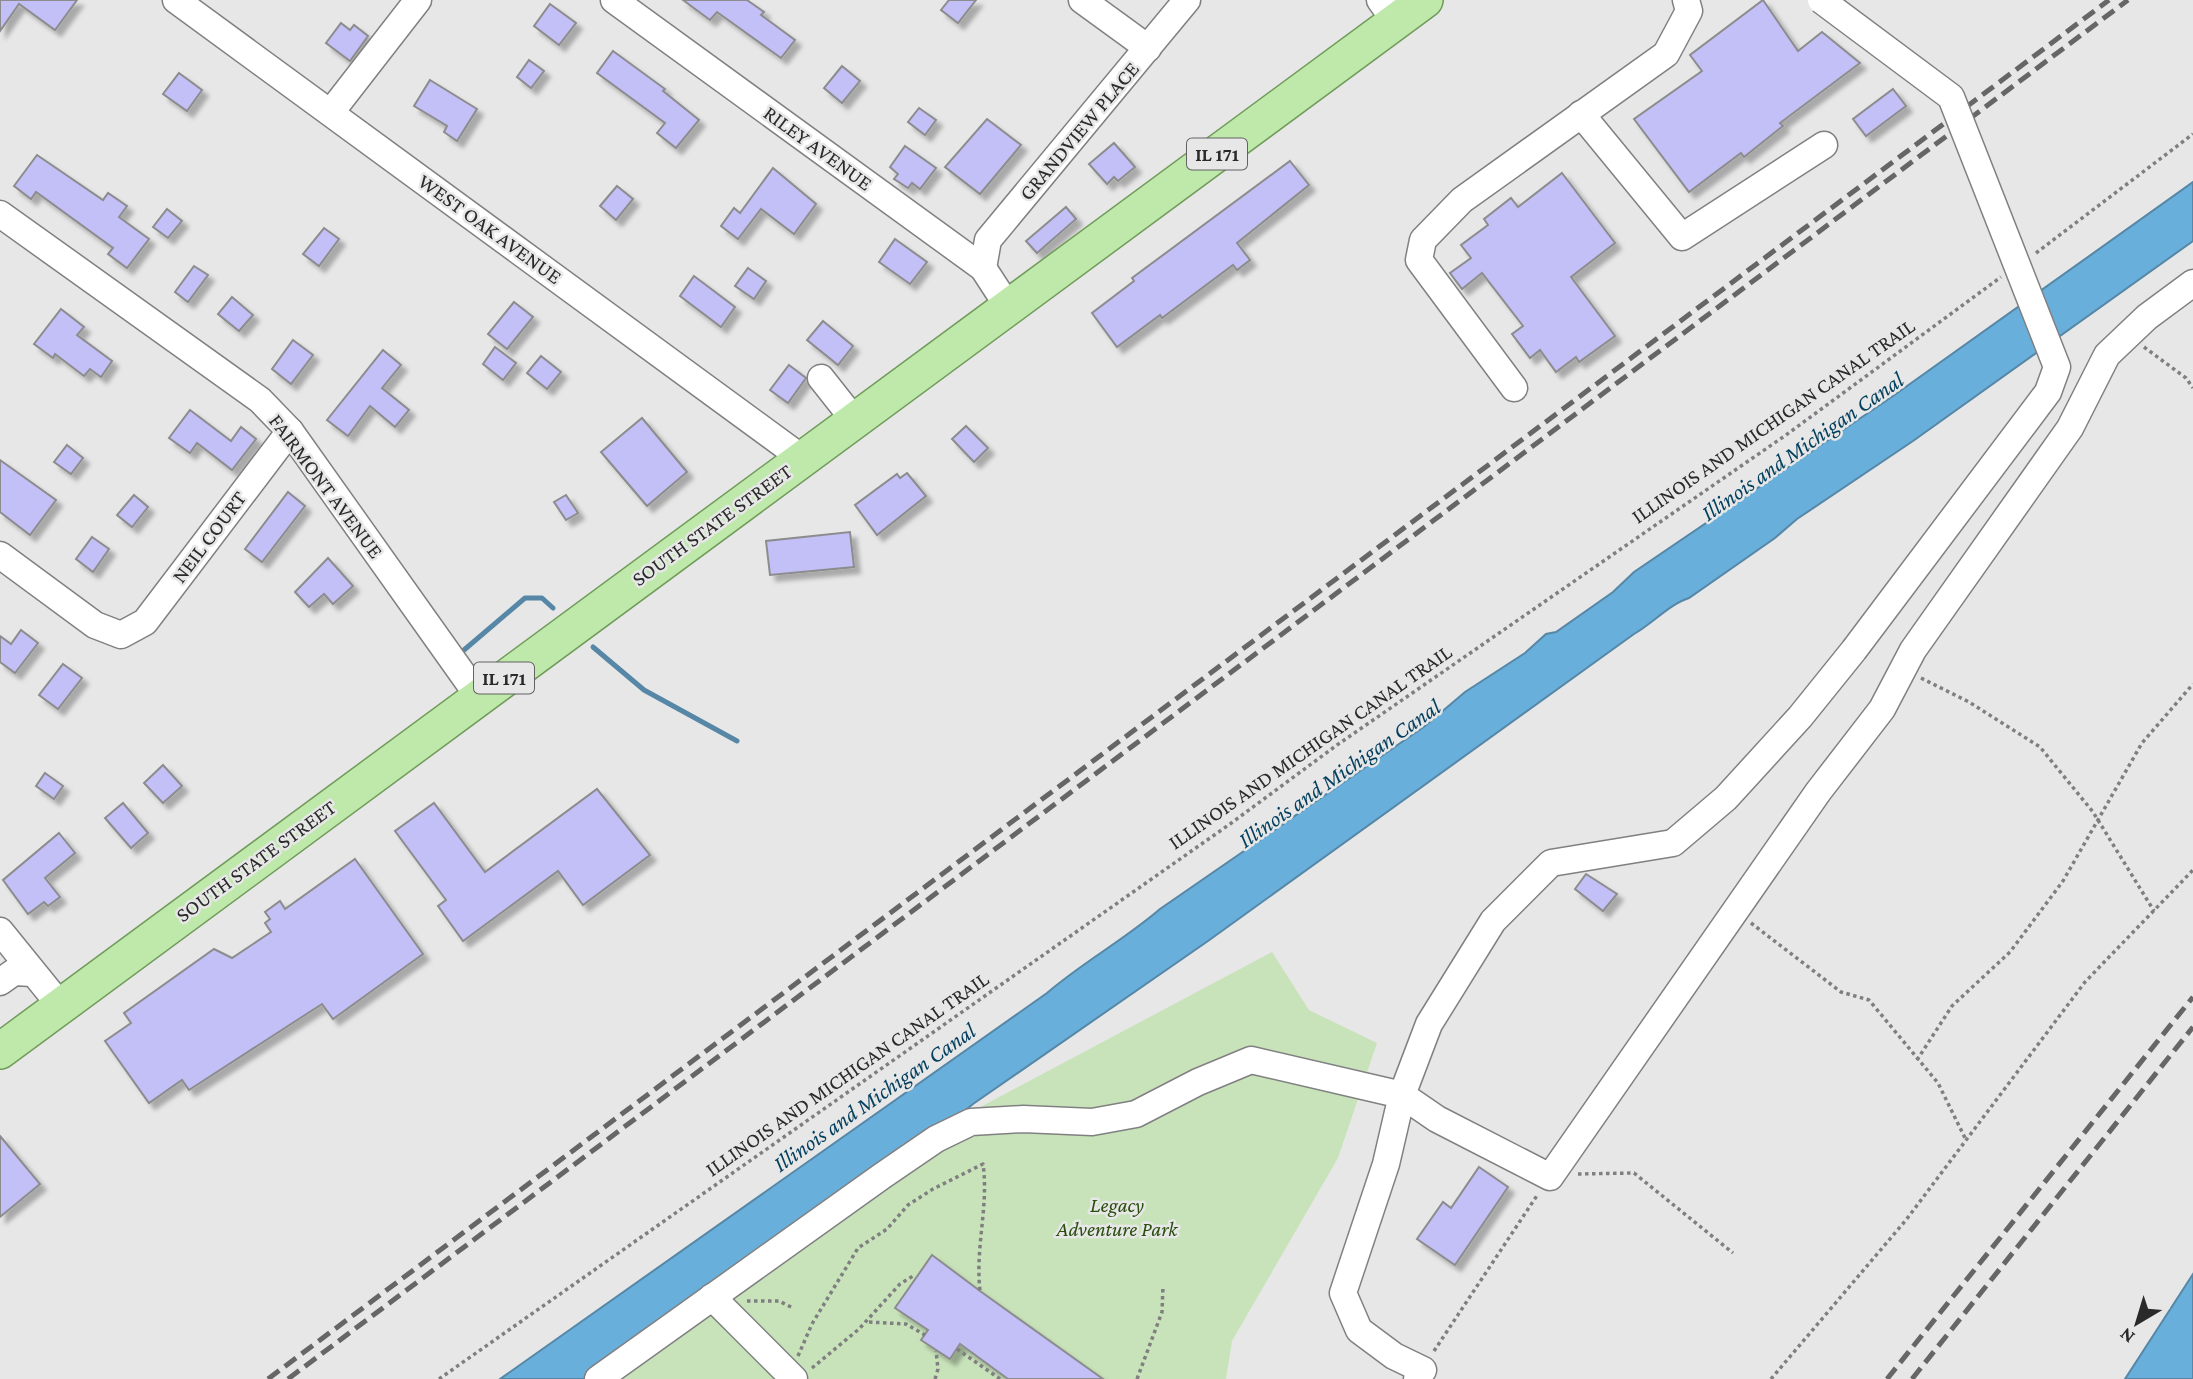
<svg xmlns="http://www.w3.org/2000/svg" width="2193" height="1379" viewBox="0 0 2193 1379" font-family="'Crimson Pro',serif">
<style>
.green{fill:#c8e3ba}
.water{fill:#69afdb;stroke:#5687a6;stroke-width:2}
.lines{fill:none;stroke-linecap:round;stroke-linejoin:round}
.stream{stroke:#5687a6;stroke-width:5}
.building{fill:#c2c0f7;stroke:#8c8c8e;stroke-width:2;filter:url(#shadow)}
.minor-casing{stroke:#808082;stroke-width:29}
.major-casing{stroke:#709b59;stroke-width:38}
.path{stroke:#7f7f80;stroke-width:3.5;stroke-dasharray:3.5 3.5;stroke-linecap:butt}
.minor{stroke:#fff;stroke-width:26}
.major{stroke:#bfe8ab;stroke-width:35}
.rail{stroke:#666667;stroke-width:5;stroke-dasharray:14 7;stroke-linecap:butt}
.minor-bridge-casing{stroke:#808082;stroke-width:29;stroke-linecap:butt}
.minor-bridge{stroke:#fff;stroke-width:26}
.labels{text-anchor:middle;stroke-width:5;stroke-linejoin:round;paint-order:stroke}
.shield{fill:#e7e7e8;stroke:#636363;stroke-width:2}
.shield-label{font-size:19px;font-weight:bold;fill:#2a2a2a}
.street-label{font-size:21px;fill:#2a2a2a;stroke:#e7e7e8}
.park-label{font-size:21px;font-style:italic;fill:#294e0d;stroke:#e7e7e8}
.water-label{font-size:23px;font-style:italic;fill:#033f5d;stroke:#e7e7e8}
</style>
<defs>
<filter id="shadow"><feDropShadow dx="6" dy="6" stdDeviation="2" flood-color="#0004"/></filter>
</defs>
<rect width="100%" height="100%" fill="#e7e7e8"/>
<polygon class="green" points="1272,952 1309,1010 1377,1043 1338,1158 1232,1341 1226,1379 620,1379 969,1113"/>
<g class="water">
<path d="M 2193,182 L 2193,241 L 1913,441 L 1797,519 L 1775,538 L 1689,598 C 1670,604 1653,623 1634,634 L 1208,941 L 973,1104 L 936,1134 L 589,1379 L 500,1379 L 1047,993 C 1083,962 1124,940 1160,909 L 1425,726 L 1465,692 L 1525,653 L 1546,634 L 1556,632 L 1613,592 L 1634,572 L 1893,396 Z"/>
<polygon points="2193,1274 2193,1379 2125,1379"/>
</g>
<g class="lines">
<g class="stream">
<polyline points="593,647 644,690 737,741"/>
<polyline points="464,650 525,598 542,598 553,608"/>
</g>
</g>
<g class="building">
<polygon points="0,0 77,0 55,30 19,4 0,31"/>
<polygon points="683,0 747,0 764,12 761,15 795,40 781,58 717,12 710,20"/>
<polygon points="949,0 976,0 958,23 941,10"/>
<polygon points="1763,0 1798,51 1822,32 1860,63 1780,123 1783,126 1744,157 1741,153 1689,192 1634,119 1702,71 1690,55"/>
<polygon points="550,4 576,23 559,45 534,26"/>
<polygon points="341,23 350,30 354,25 368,36 350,61 326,43"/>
<polygon points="613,51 665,89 663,91 699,120 676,148 657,133 665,123 597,73"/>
<polygon points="529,60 544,71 531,88 517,77"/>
<polygon points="842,66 860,81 842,103 824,88"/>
<polygon points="179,73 202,90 187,111 163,94"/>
<polygon points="430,80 477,109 457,141 444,132 447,126 414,106"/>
<polygon points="1893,89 1906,106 1866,136 1853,119"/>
<polygon points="919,108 936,120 925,135 908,122"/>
<polygon points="987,119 1021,145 980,194 945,167"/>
<polygon points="1114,143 1135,167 1118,181 1114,177 1107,184 1089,164"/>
<polygon points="905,146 936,168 920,189 912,183 908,188 894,179 898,174 890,167"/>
<polygon points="37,155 103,200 108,193 127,206 119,217 149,239 127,268 108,254 113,248 36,192 31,199 14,186"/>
<polygon points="1290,161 1309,185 1237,243 1250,260 1237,270 1233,265 1162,318 1160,315 1117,347 1092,313 1134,281 1132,278"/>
<polygon points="773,168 816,204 794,234 761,209 738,239 721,226 734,208 740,213"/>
<polygon points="1562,173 1615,243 1571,277 1615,336 1579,362 1576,357 1556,372 1540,350 1530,358 1512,334 1523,326 1482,273 1462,289 1450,273 1471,258 1461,245 1488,225 1484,219 1511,198 1518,207"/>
<polygon points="617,186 633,199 616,220 600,206"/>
<polygon points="1066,207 1076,219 1037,253 1026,241"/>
<polygon points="167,209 182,221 168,238 153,227"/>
<polygon points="324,228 339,239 319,266 303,254"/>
<polygon points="895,239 927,262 910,284 879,262"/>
<polygon points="194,266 208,275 188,302 175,292"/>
<polygon points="748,268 766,281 754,299 735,286"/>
<polygon points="694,276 735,307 721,327 680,296"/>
<polygon points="232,297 253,315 239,331 218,314"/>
<polygon points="514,302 533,317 507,349 488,334"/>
<polygon points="61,309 84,327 77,335 112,361 101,377 90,369 84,376 55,354 53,358 34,344"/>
<polygon points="823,321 853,346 838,365 807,340"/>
<polygon points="293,340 313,355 291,384 272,369"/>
<polygon points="495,347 516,363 503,380 483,364"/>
<polygon points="383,350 401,365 382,388 409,410 395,427 370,406 348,436 327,420"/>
<polygon points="541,356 561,372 547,389 527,373"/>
<polygon points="789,365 806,378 788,403 770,390"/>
<polygon points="190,410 231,441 241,427 256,439 232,470 197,443 190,453 169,438"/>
<polygon points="642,418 687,472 647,506 601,452"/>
<polygon points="966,426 988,448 974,462 952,439"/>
<polygon points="67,445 83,458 71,474 54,462"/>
<polygon points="0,460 56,500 30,535 0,512"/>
<polygon points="907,473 926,496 877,535 855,505 897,474 900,478"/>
<polygon points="288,492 305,506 262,562 245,549"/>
<polygon points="134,495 148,507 132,527 117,515"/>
<polygon points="566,495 578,513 566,520 554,502"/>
<polygon points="850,532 854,567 770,575 766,541"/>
<polygon points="92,537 109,549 93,572 76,559"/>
<polygon points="328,558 353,586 333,604 324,594 309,607 295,592"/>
<polygon points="21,630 38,643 15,673 0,662 0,636 11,644"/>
<polygon points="63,664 82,678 58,709 39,695"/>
<polygon points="163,765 182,786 163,803 144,783"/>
<polygon points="45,773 63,786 54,799 36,786"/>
<polygon points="597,789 650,855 583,905 558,871 463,941 438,906 446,900 395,831 434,803 485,872"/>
<polygon points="123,803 148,833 131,848 105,818"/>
<polygon points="59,833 75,853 45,878 60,897 48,906 44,902 28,914 3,880"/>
<polygon points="355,859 423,954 333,1019 322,1004 189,1090 182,1080 149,1103 105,1041 131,1023 124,1013 214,949 232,958 271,932 265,923 270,919 265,912 280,901 285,909"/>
<polygon points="1586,874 1617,894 1603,911 1575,889"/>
<polygon points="0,1136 40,1184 0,1217"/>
<polygon points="1479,1167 1508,1187 1455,1265 1417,1239 1443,1202 1451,1208"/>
<polygon points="932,1255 980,1291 1103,1379 1008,1379 960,1344 950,1359 921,1340 928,1330 895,1308"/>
</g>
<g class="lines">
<g class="minor-casing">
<g id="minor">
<polyline points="176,0 803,459"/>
<polyline points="614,0 983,268 1009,308"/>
<polyline points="1082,0 1148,48"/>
<polyline points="1380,0 1396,22"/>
<polyline points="331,112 418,0"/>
<polyline points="1581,114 1682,237 1824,145"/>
<polyline points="0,214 260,400 290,431 479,697"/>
<polyline points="983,268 988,240 1187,0"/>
<polyline points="821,378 855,421"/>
<polyline points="1514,388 1419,260 1423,240 1462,200 1666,54 1689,11 1686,0"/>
<polyline points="0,555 95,625 121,635 145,622 290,431"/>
<polyline points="1854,650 1800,717 1726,798 1673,843 1551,863 1493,921 1429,1024 1402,1095 1437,1119 1550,1177 1818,792 1882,709 1913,650 2070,428 2107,355 2147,317 2193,283"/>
<polyline points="0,931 60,1005"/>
<polyline points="0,982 14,972 33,973"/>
<polyline points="712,1297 794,1379"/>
<polyline points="598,1379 882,1176 936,1139 971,1122 1023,1119 1092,1122 1136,1114 1198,1082 1251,1060 1402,1095 1386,1164 1343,1293 1359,1330 1394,1356 1423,1370 1417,1379"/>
</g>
</g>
<g class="major-casing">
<polyline id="major" points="0,1051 1425,0"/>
</g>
<g class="path">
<polyline points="2036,253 2193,134"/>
<polyline points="2144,347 2186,378 2193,388"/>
<polyline points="1921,678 1969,702 2040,747 2093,812 2154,911"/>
<polyline points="1751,923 1841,992 1869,1000 1938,1083 1966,1140"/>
<polyline points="1917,1060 1952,1006 2010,952 2063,881 2142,743 2193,684"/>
<polyline points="1578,1174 1634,1173 1733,1253"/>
<polyline points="747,1301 779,1301 793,1308"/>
<polyline points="869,1322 906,1324 925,1335"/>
<polyline points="957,1349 1000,1379"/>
<polyline points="1434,1351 1538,1194"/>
<path d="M 798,1356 L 812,1324 L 858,1248 L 887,1229 L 908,1205 L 933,1189 L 983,1164 C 989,1206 975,1247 980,1291"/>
<polyline points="812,1368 859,1329 900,1284 913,1276"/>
<polyline points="439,1379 1230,824 1337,745 1786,435 2001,277"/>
<polyline points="935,1379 938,1369 936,1351"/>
<polyline points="1137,1379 1162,1312 1163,1286"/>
<polyline points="1771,1379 1906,1220 2085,982 2193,870"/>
</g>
<use href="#minor" class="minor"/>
<use href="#major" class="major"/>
<g class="rail">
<polyline points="268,1379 2109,0"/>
<polyline points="288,1379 2128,0"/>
<polyline points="1887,1379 2193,997"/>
<polyline points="1912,1379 2193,1027"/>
</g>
<g class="minor-bridge-casing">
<polyline id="minor-bridge" points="1821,0 1951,97 2057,367 2048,392 1854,650"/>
</g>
<use href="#minor-bridge" class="minor-bridge"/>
</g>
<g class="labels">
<g class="shield">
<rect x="1187" y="138.5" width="60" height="31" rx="5"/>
<rect x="474" y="662.5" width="60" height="31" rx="5"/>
</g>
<g class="shield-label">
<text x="1217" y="161">IL 171</text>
<text x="504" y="685">IL 171</text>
</g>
<g class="street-label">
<text transform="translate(1079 131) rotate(-50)" y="7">GRANDVIEW PLACE</text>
<text transform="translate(818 148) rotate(36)" y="7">RILEY AVENUE</text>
<text transform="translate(490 229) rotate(36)" y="7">WEST OAK AVENUE</text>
<text transform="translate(1773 421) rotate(-35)" y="7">ILLINOIS AND MICHIGAN CANAL TRAIL</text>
<text transform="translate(326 486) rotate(53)" y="7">FAIRMONT AVENUE</text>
<text transform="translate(712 525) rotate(-36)" y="7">SOUTH STATE STREET</text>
<text transform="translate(209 537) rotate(-53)" y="7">NEIL COURT</text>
<text transform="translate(1310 747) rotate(-35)" y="7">ILLINOIS AND MICHIGAN CANAL TRAIL</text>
<text transform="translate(256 861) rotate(-36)" y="7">SOUTH STATE STREET</text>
<text transform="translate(847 1074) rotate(-35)" y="7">ILLINOIS AND MICHIGAN CANAL TRAIL</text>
</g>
<g class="park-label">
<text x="1117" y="1212">Legacy<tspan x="1117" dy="24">Adventure Park</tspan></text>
</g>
<g class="water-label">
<text transform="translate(1802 446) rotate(-35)" y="8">Illinois and Michigan Canal</text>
<text transform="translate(1339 773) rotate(-35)" y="8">Illinois and Michigan Canal</text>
<text transform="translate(874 1097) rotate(-35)" y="8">Illinois and Michigan Canal</text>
</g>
</g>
<g transform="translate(2137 1323) rotate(218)" stroke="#e7e7e8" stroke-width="5" paint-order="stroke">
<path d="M0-5L12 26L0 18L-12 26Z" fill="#2a2a2a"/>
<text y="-10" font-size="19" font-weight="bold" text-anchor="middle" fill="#2a2a2a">N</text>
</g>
</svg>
